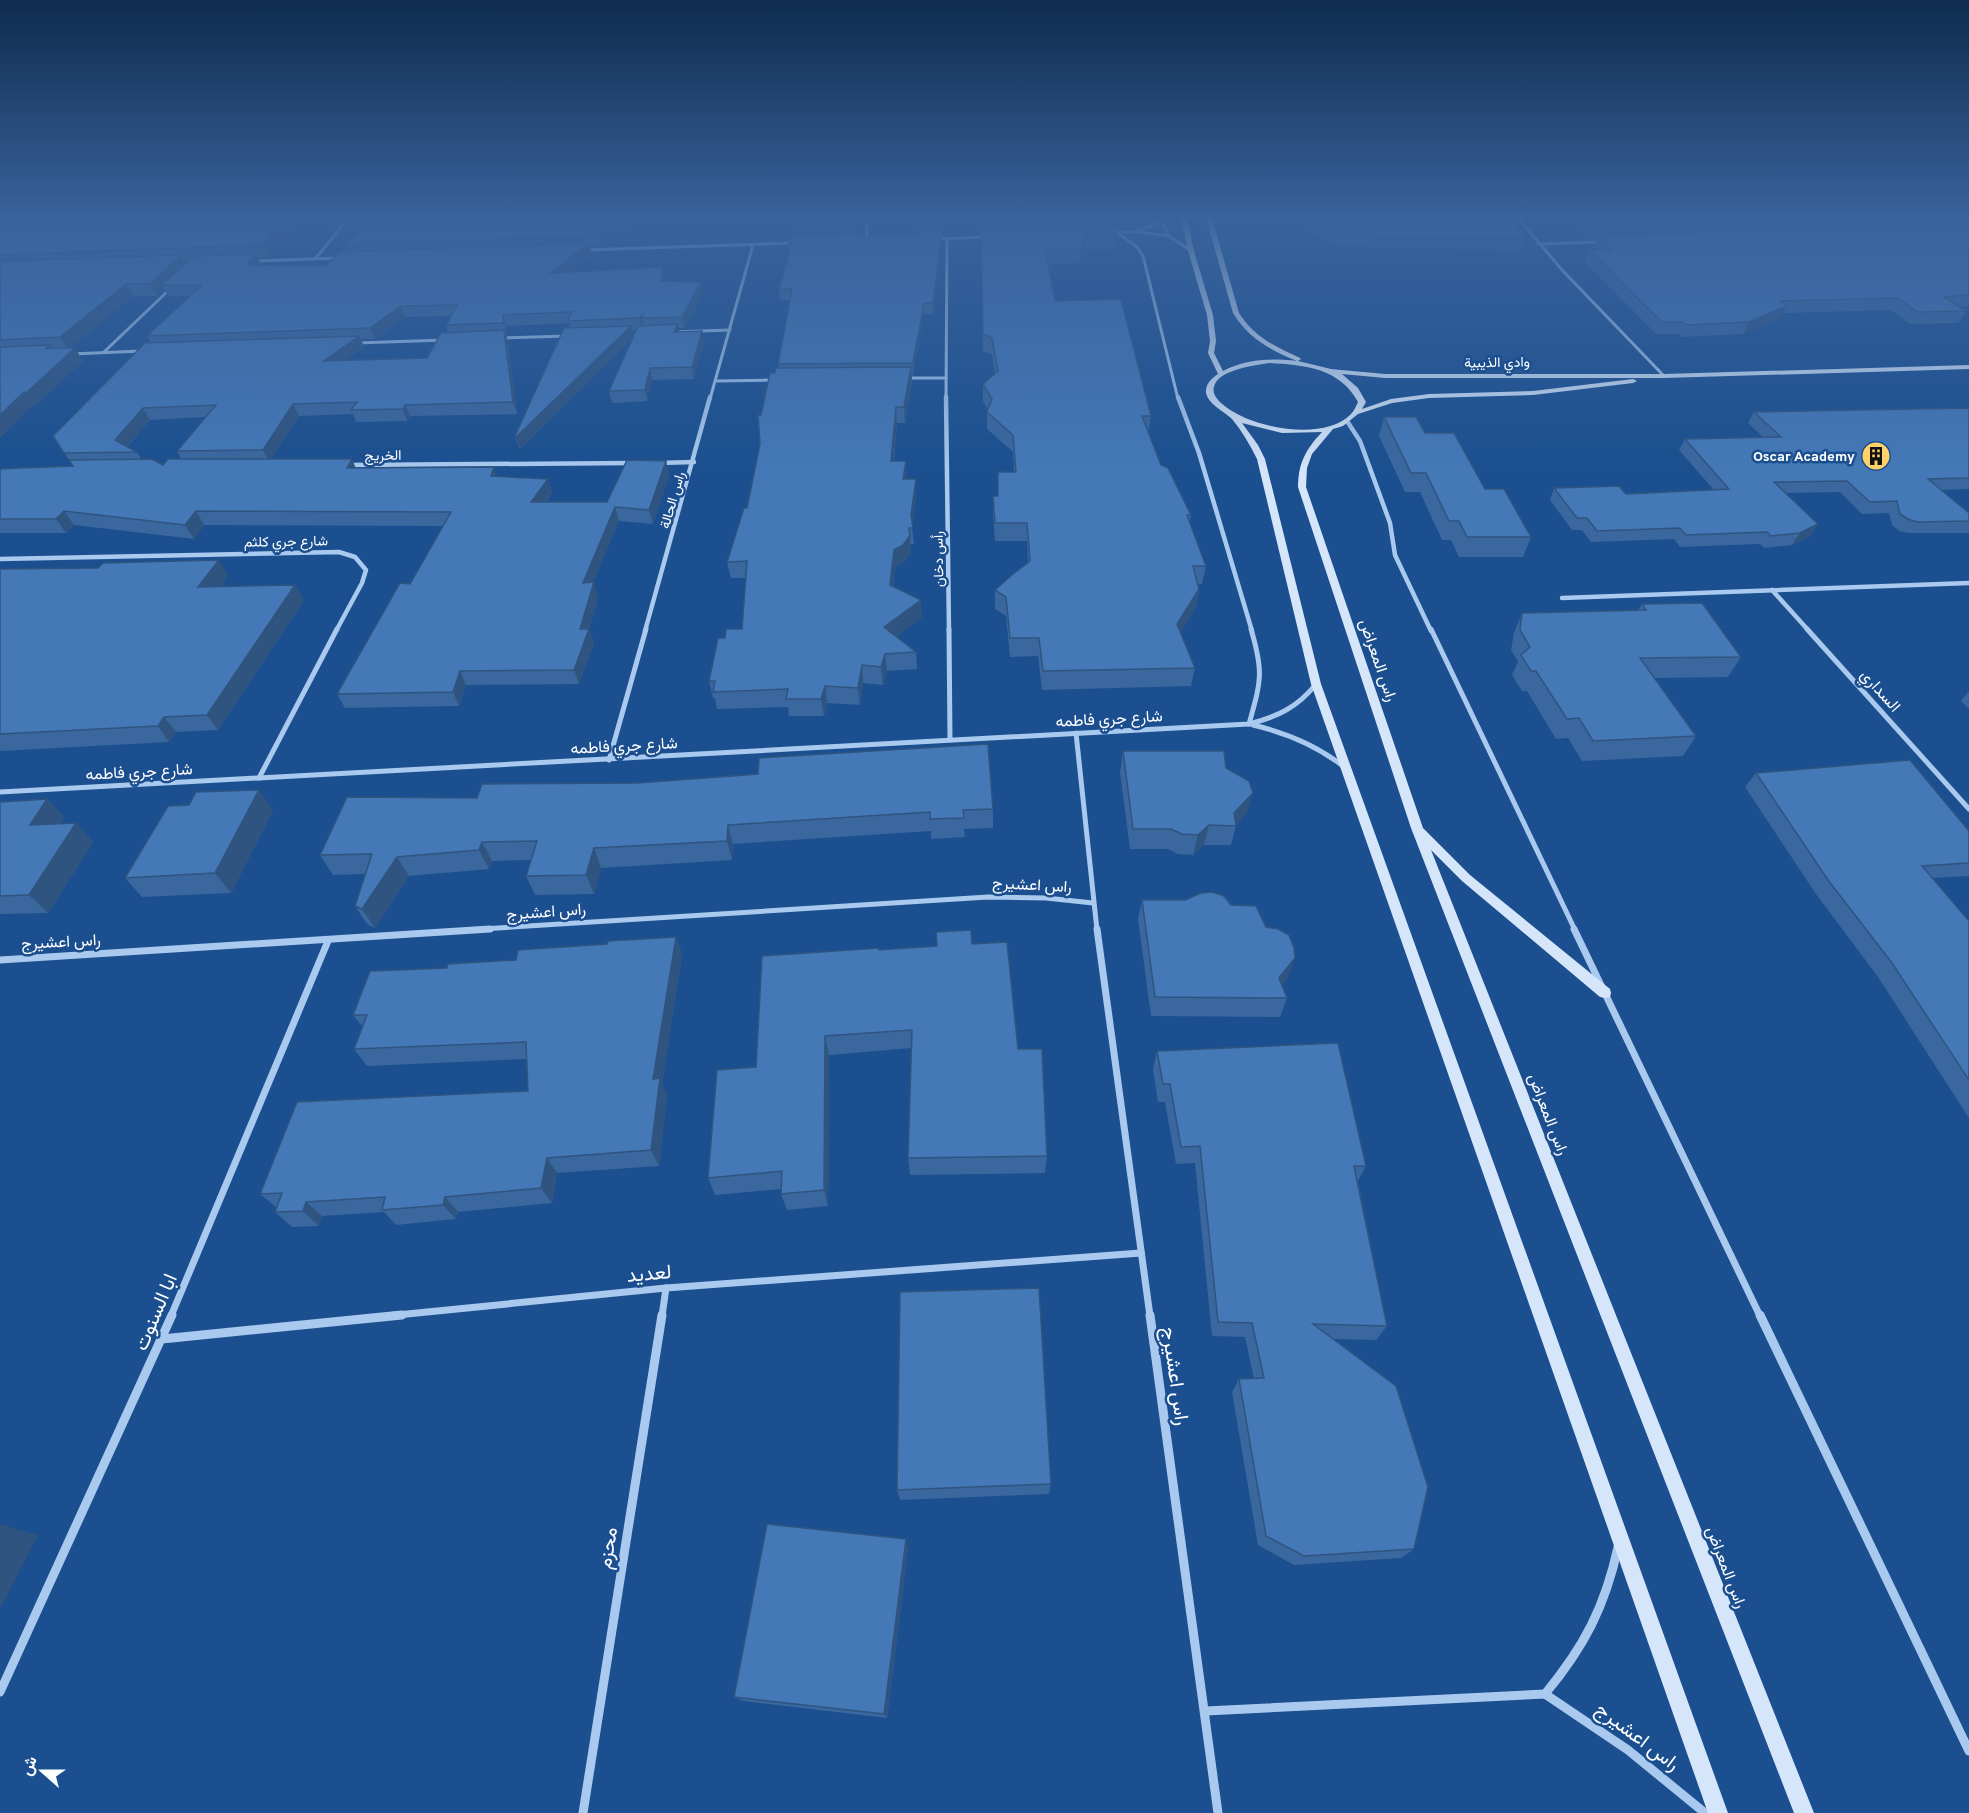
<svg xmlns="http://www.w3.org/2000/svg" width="1969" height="1813" viewBox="0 0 1969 1813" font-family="Overpass,Vazirmatn,sans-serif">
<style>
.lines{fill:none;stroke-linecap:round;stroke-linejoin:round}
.street-far4{stroke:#a9c9ee;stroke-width:3}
.street-far3{stroke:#a9c9ee;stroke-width:4.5}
.street-far2{stroke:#a9c9ee;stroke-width:5}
.street-far1{stroke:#a9c9ee;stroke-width:7}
.street{stroke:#a9c9ee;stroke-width:9}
.secondary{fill:#d6e6fa;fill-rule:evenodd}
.wall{fill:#3a679d;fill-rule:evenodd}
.shaded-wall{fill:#305480}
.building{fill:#4478b7;stroke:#305480;stroke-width:1.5}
.labels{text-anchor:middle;stroke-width:5;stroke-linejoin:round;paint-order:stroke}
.far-street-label{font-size:14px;fill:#fff;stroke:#1b4f8f}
.far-poi-label{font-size:14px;font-weight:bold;fill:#fff;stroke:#1b4f8f;text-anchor:end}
.street-label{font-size:16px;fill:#fff;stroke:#1b4f8f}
.near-street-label{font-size:20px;fill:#fff;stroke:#1b4f8f}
</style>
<rect width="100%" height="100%" fill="#1b4f8f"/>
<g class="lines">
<g class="street-far4">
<polyline points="866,218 867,241"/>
<polyline points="1161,218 1168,235 1191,251"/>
<polyline points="1518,218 1563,271 1664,376"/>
<polyline points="1137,230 1151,226 1162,218"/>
<polyline points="1107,232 1140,232 1168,236"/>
<polyline points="1116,232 1137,247 1143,256 1178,399"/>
<polyline points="936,239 989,237"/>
<polyline points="1538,244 1603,242"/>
<polyline points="585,250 794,243"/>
<polyline points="315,259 349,218"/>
<polyline points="252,261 341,258"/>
<polyline points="671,332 730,330"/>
<polyline points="500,338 568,336"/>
<polyline points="356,343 445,340"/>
<polyline points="104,352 170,289"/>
<polyline points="71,354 142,351"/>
<polyline points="905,378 946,378"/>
<polyline points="717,381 774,380"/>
<polyline points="710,399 753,245"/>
<polyline points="946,399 947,238"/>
</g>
<g class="street-far3">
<polyline points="946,397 949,631"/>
<polyline points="1178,397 1199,453 1252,631"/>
<polyline points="1347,421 1360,441 1390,523 1395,555 1431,631"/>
<polyline points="658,463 694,462"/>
<polyline points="349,465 633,463"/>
<polyline points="0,559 339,552 355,557 366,570 362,583 336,631"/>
<polyline points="1772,590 1809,631"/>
<polyline points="1562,598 1969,583"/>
<polyline points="645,631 710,397"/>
</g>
<g class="street-far2">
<polyline points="949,629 950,740"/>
<polyline points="1431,629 1575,930"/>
<polyline points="1807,629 1969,809"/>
<path d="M 1249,724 C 1261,681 1264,673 1251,629"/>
<path d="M 1253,725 C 1287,733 1316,745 1343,766"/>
<polyline points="1076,733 1097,930"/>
<polyline points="609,760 646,629"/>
<polyline points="259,778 337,629"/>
<path d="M 0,792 L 1249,724 C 1277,717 1298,707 1316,684"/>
<polyline points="466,930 988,897 1046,898 1093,903"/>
</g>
<g class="street-far1">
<polyline points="1097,929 1150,1316"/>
<polyline points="1574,929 1760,1316"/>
<polyline points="0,960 490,929"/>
<polyline points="171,1316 328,941"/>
<polyline points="387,1316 666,1288 1141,1253"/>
<polyline points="662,1316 666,1288"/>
</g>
<g class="street">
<polyline points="1150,1315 1218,1813"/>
<polyline points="1760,1315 1969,1751"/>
<polyline points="162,1339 402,1315"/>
<polyline points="0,1692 172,1315"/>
<path d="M 1545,1694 C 1584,1647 1605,1607 1618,1547"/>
<polyline points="1206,1711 1545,1694 1628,1750 1705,1813"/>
<polyline points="583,1813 662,1315"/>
</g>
<path class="secondary" d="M 1181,218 L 1187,218 L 1194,251 L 1213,315 L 1216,341 L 1214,353 L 1223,371 C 1247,359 1271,358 1297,361 C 1270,350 1248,338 1233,313 L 1206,218 L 1212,218 L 1239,313 C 1254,337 1276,347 1300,358 L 1301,359 L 1298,361 L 1331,369 L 1385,374 L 1664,374 L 1969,365 L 1969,369 L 1664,378 L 1385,378 L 1342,374 L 1358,388 L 1366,402 L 1362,409 L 1391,399 L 1429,394 L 1533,391 L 1633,379 L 1637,381 L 1633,383 L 1533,395 L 1429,398 L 1392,403 L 1358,414 L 1343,426 L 1333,429 L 1312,454 L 1307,468 L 1306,487 L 1423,828 L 1470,875 L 1610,989 L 1611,993 L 1610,997 L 1605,998 L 1600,997 L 1462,881 L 1431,850 L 1814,1813 L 1794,1813 L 1411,828 L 1298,487 C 1298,463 1306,449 1322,432 L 1282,433 L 1242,423 L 1258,445 L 1265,459 L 1321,684 L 1728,1813 L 1708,1813 L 1311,684 L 1257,459 C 1250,445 1242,431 1232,419 C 1224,411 1209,405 1206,393 C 1205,384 1212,378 1218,374 L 1208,353 L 1210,341 L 1207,315 L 1188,251 ZM 1269,363 C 1304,365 1340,368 1358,402 C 1356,406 1354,411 1351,414 C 1324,442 1253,428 1226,407 C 1219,402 1210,394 1215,384 C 1221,370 1255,365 1269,363 Z"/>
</g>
<g class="wall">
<path d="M 0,218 L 303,218 L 268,257 L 258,258 L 261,265 L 326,266 L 349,251 L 346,244 L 370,218 L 638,218 L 602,246 L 590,246 L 592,254 L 569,272 L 665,277 L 665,281 L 701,282 L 703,293 L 684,328 L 678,328 L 679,332 L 704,342 L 694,379 L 652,380 L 647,401 L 612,403 L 609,391 L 633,338 L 520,449 L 519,448 L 515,436 L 570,328 L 569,323 L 506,326 L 507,334 L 506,334 L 508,342 L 517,414 L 410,416 L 407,421 L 356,422 L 353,414 L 299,416 L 271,459 L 356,468 L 548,479 L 552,492 L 546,502 L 607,502 L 666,461 L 669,475 L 653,524 L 619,521 L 593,582 L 598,597 L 589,629 L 594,643 L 579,684 L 466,685 L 459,706 L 345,708 L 337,694 L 410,584 L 443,526 L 204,525 L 194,539 L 74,525 L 66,533 L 0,533 L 0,469 L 73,466 L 53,436 L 151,343 L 147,336 L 190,296 L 168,296 L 164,289 L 157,296 L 133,296 L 70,348 L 75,348 L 83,361 L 34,407 L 33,405 L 0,438 ZM 451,316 L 446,325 L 448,332 L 427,358 L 345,360 L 364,347 L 361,339 L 375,339 L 405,317 ZM 632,330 L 637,330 L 634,336 ZM 205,417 L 177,451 L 181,459 L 163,465 L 141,459 L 137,452 L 127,447 L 150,420 Z"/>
<polygon points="858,218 855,234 865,233 865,237 920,235 918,218 945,218 943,234 942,234 942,242 933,314 924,314 913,375 912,375 912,382 905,423 897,423 894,461 906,479 916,479 916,496 912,526 914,544 910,544 911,553 904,562 895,567 893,587 922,617 896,637 916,652 917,669 887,671 883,685 863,683 860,705 827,703 824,716 789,716 788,707 717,709 715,698 713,698 709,681 725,638 742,629 746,578 731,578 727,562 747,508 760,444 761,415 775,373 778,368 778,364 790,300 780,300 779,289 789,251 788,242 792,236 792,228"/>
<polygon points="981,218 1110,218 1110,221 1116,234 1115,249 1085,249 1079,263 1048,265 1055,301 1151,416 1148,433 1161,465 1191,515 1190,522 1206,566 1202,584 1198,584 1199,589 1196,607 1180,633 1195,668 1191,686 1042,690 1038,656 1010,657 1006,616 995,609 995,590 1028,563 1027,541 995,541 993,514 993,496 998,496 998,472 1014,472 1013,452 987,429 987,412 988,410 983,401 983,384 995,374 992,355 983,351"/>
<polygon points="1302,218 1511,218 1525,239 1521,250 1338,246 1308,230"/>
<polygon points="1569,218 1969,218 1969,306 1959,307 1966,311 1958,323 1910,324 1891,310 1783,313 1780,318 1743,334 1681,337 1678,334 1656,334 1585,262 1589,250 1597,250 1594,246 1597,239 1588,239"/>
<polygon points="1969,408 1969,489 1941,490 1969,513 1969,533 1909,533 1899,531 1892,525 1889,513 1862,514 1840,492 1786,493 1818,524 1810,536 1792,545 1764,548 1760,544 1680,547 1674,539 1591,542 1582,530 1572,530 1550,500 1554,488 1626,494 1714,490 1679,450 1685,439 1763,437 1748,423 1754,412"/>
<polygon points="1384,417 1425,433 1485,489 1531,537 1523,557 1459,557 1451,540 1442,540 1420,492 1405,492 1379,436"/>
<polygon points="0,569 228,575 220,587 304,600 218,730 176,732 169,742 0,751"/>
<polygon points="1642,604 1741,657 1728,677 1654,678 1696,736 1683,756 1582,761 1568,738 1556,739 1527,691 1522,691 1512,675 1518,662 1511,650 1514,633 1522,613 1638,610"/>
<polygon points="1969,691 1969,709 1961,701"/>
<polygon points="1123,751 1226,768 1247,813 1236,825 1231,845 1204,845 1193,855 1178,854 1168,849 1130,849 1120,772"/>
<polygon points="1756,773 1969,831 1969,876 1932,878 1969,921 1969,1118 1878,977 1816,894 1745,787"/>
<polygon points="347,797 993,809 993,828 964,829 965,837 931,839 931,831 733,844 732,860 601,868 594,894 535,895 526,876 531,860 492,861 489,869 409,876 375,928 367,924 355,906 365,874 333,875 320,855"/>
<polygon points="47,799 64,817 60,824 76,823 93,842 48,913 0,914 0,802"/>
<polygon points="273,810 231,893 142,897 125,878"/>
<polygon points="1142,900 1288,977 1282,985 1287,998 1280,1017 1151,1016 1138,919"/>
<polygon points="676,937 682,954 662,1084 667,1095 659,1166 557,1173 552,1203 458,1212 456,1219 396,1225 384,1212 322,1216 319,1226 292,1227 275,1212 277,1208 260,1194 528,1091 527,1059 367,1066 354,1049 362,1026 353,1015 447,968 516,960 607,944"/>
<polygon points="972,944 1018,1049 1047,1156 1045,1173 910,1175 908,1158 912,1048 829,1055 828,1206 787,1210 781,1194 782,1189 715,1195 708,1178 756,1067 879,950"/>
<polygon points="1157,1051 1366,1166 1358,1181 1387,1326 1376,1340 1333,1339 1414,1549 1401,1558 1294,1565 1258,1545 1232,1392 1239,1379 1254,1379 1245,1337 1212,1336 1195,1163 1176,1164 1165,1102 1158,1102 1153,1069"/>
<polygon points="1051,1484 1049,1494 900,1500 897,1490"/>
<polygon points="908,1548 887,1718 743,1701 734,1697"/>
</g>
<g class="shaded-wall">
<polygon points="287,218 303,218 268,257 263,245"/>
<polygon points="623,218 638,218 602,246 600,236"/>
<polygon points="855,218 858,218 855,237 854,226"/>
<polygon points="943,218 945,218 943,234"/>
<polygon points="942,231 942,242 933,314 933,303"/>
<polygon points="1086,234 1085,249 1079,263 1080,248"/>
<polygon points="589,243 592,254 554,283 551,273"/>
<polygon points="257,254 261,265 252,276 247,265"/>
<polygon points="181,255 187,267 162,285 164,289 157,296 150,284"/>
<polygon points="663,267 665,277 663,292 661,281"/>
<polygon points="701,282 703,293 684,328 682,317"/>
<polygon points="126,284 133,296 68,350 60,337"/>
<polygon points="924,303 924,314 913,375 913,363"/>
<polygon points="401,306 405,317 375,339 370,328"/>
<polygon points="1787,306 1780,318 1743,334 1749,322"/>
<polygon points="503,315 506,326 507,334 504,323"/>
<polygon points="643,315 642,318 644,328 642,329 639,318"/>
<polygon points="678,324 680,336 674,332"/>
<polygon points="631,326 634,337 520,449 516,437"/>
<polygon points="504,330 508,342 517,414 513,402"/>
<polygon points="702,331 704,342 694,379 692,367"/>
<polygon points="359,336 364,347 329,372 324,361"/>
<polygon points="75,348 83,361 34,407 33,405 0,438 0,415 24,392"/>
<polygon points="911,367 912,382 905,423 904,407"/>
<polygon points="650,368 652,380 647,401 645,390"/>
<polygon points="293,404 299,416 269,462 263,450"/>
<polygon points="405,405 410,416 407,421 403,409"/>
<polygon points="896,407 897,423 892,477 891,461"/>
<polygon points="143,408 150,420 122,452 115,440"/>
<polygon points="352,459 358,473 347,468"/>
<polygon points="666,461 669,475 653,524 649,510"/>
<polygon points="906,461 907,478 904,496 903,479"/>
<polygon points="494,467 499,481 491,476"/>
<polygon points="548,479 552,492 535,516 531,502"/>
<polygon points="916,479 916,496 912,528 911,515"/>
<polygon points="615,507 619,521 587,597 583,583"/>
<polygon points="64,511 74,525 66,533 56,519"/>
<polygon points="196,511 204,525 194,539 185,525"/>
<polygon points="1818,524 1810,536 1792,545 1800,533"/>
<polygon points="910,536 911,553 904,562 895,567 891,602 890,585 894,550"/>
<polygon points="219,560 228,575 208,603 198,587"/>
<polygon points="594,582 598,597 587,635 589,629 594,643 579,684 574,670 580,629"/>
<polygon points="295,585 304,600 218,730 207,715"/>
<polygon points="1199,589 1196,607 1174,643 1177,624"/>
<polygon points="921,600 922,617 886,645 884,627"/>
<polygon points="885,654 887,671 883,685 881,667"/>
<polygon points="862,665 863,683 860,705 858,688"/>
<polygon points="460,671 466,685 459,706 453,692"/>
<polygon points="825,686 827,703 824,716 821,699"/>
<polygon points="164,717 176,732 169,742 158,726"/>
<polygon points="259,790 273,810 231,893 215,873"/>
<polygon points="1253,793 1247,813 1236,826 1234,813"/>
<polygon points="47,799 64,817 48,844 30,825"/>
<polygon points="76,823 93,842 48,913 29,895"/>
<polygon points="728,825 733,844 732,860 727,841"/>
<polygon points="1209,825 1204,845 1193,855 1198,835"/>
<polygon points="482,842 492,861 489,869 479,850"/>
<polygon points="594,848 601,868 594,894 586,875"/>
<polygon points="397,857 409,876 375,928 362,909"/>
<polygon points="676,937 682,954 662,1084 667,1095 659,1166 651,1150 653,1079"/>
<polygon points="1295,958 1288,977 1273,996 1279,978"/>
<polygon points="825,1036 829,1055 828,1206 824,1190"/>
<polygon points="547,1158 557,1173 552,1203 541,1188"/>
<polygon points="445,1197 458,1212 456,1219 443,1205"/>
<polygon points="306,1202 322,1216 319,1226 303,1211"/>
<polygon points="0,1524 38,1535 0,1609"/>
<polygon points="906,1539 908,1548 887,1718 884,1714"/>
</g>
<g class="building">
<polygon points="0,218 287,218 263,245 0,255"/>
<polygon points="370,218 623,218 600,236 346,244"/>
<polygon points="794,218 855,218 854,226 792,228"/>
<polygon points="919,218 943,218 943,223 920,224"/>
<polygon points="981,218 1110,218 981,222"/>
<polygon points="1309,218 1511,218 1525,239 1340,236 1310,219"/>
<polygon points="1583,218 1887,218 1891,220 1592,228"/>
<polygon points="1901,218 1969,218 1906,220"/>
<polygon points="1113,221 1116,234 1086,234 1080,248 1045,249 1055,301 1121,299 1151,416 1142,416 1161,465 1168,468 1191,515 1187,515 1206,566 1193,566 1199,589 1177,624 1195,668 1043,671 1039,638 1010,638 1006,597 995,590 1013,574 1030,561 1027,523 995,523 993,496 998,496 998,472 1016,472 1013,435 987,412 992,399 983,384 998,371 992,338 983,334 981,225"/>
<polygon points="1969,226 1969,295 1944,297 1966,311 1917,312 1898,298 1781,301 1787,306 1749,322 1687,325 1683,322 1662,322 1589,250 1612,250 1598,235"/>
<polygon points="921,231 942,231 933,303 924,303 913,363 778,364 792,289 779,289 792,242 788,242 790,236 865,233 864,237 921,235"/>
<polygon points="589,243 551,273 663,267 661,281 701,282 682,317 642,318 643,315 639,318 568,321 572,312 503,315 504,323 446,325 457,305 401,306 370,328 147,336 202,285 162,285 193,256 257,254 247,265 326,266 339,252"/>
<polygon points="181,255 150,284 126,284 60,337 0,340 0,261"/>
<polygon points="678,324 674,332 702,331 692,367 650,368 645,390 609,391 638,326"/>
<polygon points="631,326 516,437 515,436 564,328"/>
<polygon points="504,330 513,402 405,405 403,409 351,410 357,402 293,404 263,450 177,451 216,405 143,408 115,440 137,452 64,453 53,436 145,343 359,336 324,361 427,358 441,333"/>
<polygon points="50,345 46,348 75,348 25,394 24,392 0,415 0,347"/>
<polygon points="911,367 904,407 896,407 891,461 906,461 903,479 916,479 911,515 913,528 909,528 910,536 903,545 894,550 890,585 921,600 884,627 916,652 885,654 881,667 862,665 858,688 825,686 821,699 786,699 788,689 713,692 715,681 709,681 718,638 725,638 726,629 742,629 747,561 727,562 744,508 747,508 760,444 758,415 761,415 770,373 775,373 776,368"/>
<polygon points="1969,408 1969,478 1928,479 1969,513 1969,521 1917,522 1908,519 1900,514 1897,501 1870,502 1847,481 1774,482 1818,524 1800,533 1771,536 1767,532 1686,535 1680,528 1597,531 1587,518 1577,518 1554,488 1619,486 1626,494 1729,489 1685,439 1781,437 1754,412"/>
<polygon points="1384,417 1416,417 1425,433 1454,433 1485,489 1504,489 1531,537 1467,537 1459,521 1449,521 1426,473 1411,473"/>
<polygon points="152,459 163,465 168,459 352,459 347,468 494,467 491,476 548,479 531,502 607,502 627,460 666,461 649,510 615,507 583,583 594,582 580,629 589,629 574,670 460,671 453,692 337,694 400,583 410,584 451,512 196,511 185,525 64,511 56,519 0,519 0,469 20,468 73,466 69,460"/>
<polygon points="219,560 198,587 295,585 207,715 164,717 158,726 0,734 0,569 98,568 103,563"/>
<polygon points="1702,603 1741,657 1640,658 1696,736 1593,741 1579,718 1567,719 1536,671 1531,671 1521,655 1530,647 1520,630 1522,613 1646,610 1642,604"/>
<polygon points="988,744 993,809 963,810 964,818 930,819 930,812 728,825 727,841 594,848 586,875 526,876 537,841 482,842 479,850 397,857 362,909 355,906 372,854 320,855 347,797 477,798 482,784 638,783 758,774 759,758"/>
<polygon points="1123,751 1224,751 1226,768 1249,781 1253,793 1234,813 1236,826 1209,825 1198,835 1182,834 1171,829 1133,829"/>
<polygon points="1910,760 1969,831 1969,863 1922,866 1969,921 1969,1080 1892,963 1828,880 1756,773"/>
<polygon points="259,790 215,873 125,878 168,806 189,805 196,792"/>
<polygon points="47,799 30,825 76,823 29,895 0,896 0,802"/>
<polygon points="1212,892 1224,896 1231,905 1256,906 1266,927 1278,929 1289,935 1294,948 1295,958 1279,978 1287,998 1155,997 1142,900 1185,900 1201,893"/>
<polygon points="971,930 972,944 1007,942 1018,1049 1042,1049 1047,1156 908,1158 912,1030 825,1036 824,1190 781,1194 782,1171 708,1178 717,1070 756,1067 762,956 879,948 879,950 937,946 936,932"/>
<polygon points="676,937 653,1079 660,1078 651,1150 547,1158 541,1188 445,1197 443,1205 382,1210 385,1197 306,1202 303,1211 275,1212 282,1193 260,1194 297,1102 528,1091 526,1042 354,1049 367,1015 353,1015 370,971 447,968 448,964 516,960 518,950 607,944 608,941"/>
<polygon points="1338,1043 1366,1166 1354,1166 1387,1326 1313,1324 1396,1386 1428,1487 1414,1549 1304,1556 1266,1536 1239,1379 1264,1378 1252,1323 1218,1322 1200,1146 1181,1147 1170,1084 1163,1084 1157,1051"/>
<polygon points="1039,1288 1051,1484 897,1490 900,1292"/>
<polygon points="767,1524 906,1539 884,1714 734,1697"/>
</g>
<linearGradient id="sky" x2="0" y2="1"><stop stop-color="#0f2b4f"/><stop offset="0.46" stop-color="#39639b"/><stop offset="1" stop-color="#39639b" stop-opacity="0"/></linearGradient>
<rect width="1969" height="471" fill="url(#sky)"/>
<defs>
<g id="building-disc" transform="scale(1.5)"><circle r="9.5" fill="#ffd166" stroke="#1b4f8f"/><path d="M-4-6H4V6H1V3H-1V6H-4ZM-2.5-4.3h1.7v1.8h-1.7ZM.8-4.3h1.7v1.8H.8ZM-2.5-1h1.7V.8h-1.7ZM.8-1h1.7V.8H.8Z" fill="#111"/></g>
</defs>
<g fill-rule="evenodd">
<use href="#building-disc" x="1876" y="456"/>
</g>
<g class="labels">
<g class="far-street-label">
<text transform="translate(1497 362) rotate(-1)" y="5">وادي الذيبية</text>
<text transform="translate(383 455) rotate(-1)" y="5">الخريج</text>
<text transform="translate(672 500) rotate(-74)" y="5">راس الحالة</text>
<text transform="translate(286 541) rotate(-1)" y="5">شارع جري كلثم</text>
<text transform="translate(938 559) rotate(-91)" y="5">رأس دخان</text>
</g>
<g class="far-poi-label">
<text x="1855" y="461">Oscar Academy</text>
</g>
<g class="street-label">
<text transform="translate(1379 660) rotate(71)" y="6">راس المعراض</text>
<text transform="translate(1881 690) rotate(48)" y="6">السداري</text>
<text transform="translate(1109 718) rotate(-3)" y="6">شارع جري فاطمه</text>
<text transform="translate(624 745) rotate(-3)" y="6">شارع جري فاطمه</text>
<text transform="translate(139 771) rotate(-3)" y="6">شارع جري فاطمه</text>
<text transform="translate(1032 884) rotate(3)" y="6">راس اعشيرج</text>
<text transform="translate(546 911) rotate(-4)" y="6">راس اعشيرج</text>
<text transform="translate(61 941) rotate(-3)" y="6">راس اعشيرج</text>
<text transform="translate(1549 1114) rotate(69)" y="6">راس المعراض</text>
<text transform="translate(1727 1567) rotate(69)" y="6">راس المعراض</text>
</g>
<g class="near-street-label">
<text transform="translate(649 1273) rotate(-5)" y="7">لعديد</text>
<text transform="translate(155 1312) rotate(-67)" y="7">ابا السنوت</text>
<text transform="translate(1176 1376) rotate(82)" y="7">راس اعشيرج</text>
<text transform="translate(607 1548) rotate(-81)" y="7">محزم</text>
<text transform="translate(1638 1736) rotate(37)" y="7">راس اعشيرج</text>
</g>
</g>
<g transform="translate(42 1771) rotate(291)" stroke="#1b4f8f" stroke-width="4.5" paint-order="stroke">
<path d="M0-4.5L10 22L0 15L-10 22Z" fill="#ffffff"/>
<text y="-9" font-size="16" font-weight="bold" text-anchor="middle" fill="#ffffff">ش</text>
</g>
</svg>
